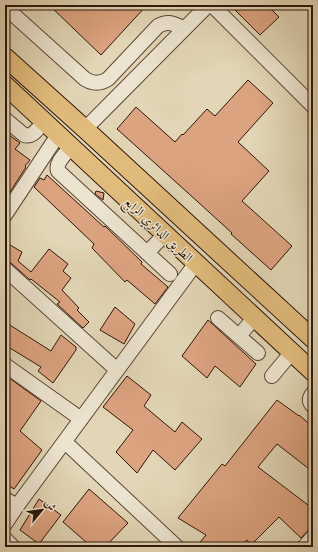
<svg xmlns="http://www.w3.org/2000/svg" width="318" height="552" viewBox="0 0 318 552" font-family="'Libre Caslon Text',Amiri,serif">
<style>
.building{fill:#dca380;stroke:#2f160a}
.lines{fill:none;stroke-linecap:round;stroke-linejoin:round}
.minor-casing{stroke:#5c4635;stroke-width:16}
.major-casing{stroke:#2f160a;stroke-width:20}
.minor{stroke:#ece4d0;stroke-width:14}
.major{stroke:#e1bb7b;stroke-width:18}
.labels{text-anchor:middle;stroke-width:3;stroke-linejoin:round;paint-order:stroke}
.street-label{font-size:13px;fill:#2f160a;stroke:#ece4d0}
</style>
<rect width="100%" height="100%" fill="#e2d6b6"/>
<filter id="stains"><feTurbulence type="fractalNoise" baseFrequency=".005" numOctaves="4"/><feColorMatrix values="0 0 0 0 .2 0 0 0 0 .09 0 0 0 0 .02 0 0 0 .5 -.17"/></filter>
<radialGradient id="worn" r=".72"><stop offset=".6" stop-color="#630" stop-opacity="0"/><stop offset="1" stop-color="#630" stop-opacity=".3"/></radialGradient>
<g class="building">
<polygon points="49,5 147,5 101,55"/>
<polygon points="240,5 267,5 279,17 260,35 235,10"/>
<polygon points="248,80 273,103 238,142 269,171 242,201 292,246 271,270 231,234 232,233 198,202 117,129 136,107 175,142 182,134 183,135 207,109 215,116"/>
<polygon points="5,132 20,143 15,149 30,160 25,166 26,167 5,200"/>
<polygon points="47,175 104,227 105,226 142,262 141,264 168,287 155,304 127,280 125,282 92,248 94,244 34,187 40,178 44,180"/>
<polygon points="96,191 104,193 103,200 95,194"/>
<polygon points="5,242 22,252 18,261 31,272 49,249 68,264 63,271 71,278 62,290 79,308 77,310 89,322 83,328 57,304 60,302 31,279 30,280 11,263 5,261"/>
<polygon points="115,307 135,324 124,344 100,330"/>
<polygon points="208,320 256,364 240,387 215,366 207,378 182,356"/>
<polygon points="5,322 51,351 61,335 76,347 76,350 53,383 38,371 41,367 5,345"/>
<polygon points="5,375 41,401 20,431 42,450 14,489 5,483"/>
<polygon points="127,376 151,395 144,406 175,432 182,422 202,439 175,470 153,450 137,473 116,452 133,430 103,407"/>
<polygon points="277,400 299,416 299,415 313,427 313,472 277,444 258,467 308,505 313,499 313,525 301,538 279,517 251,545 247,540 239,547 196,547 206,535 178,518 222,464 225,466"/>
<polygon points="89,489 128,523 105,547 83,547 86,542 63,522"/>
<polygon points="39,499 61,515 39,544 20,530"/>
</g>
<g class="lines">
<g class="minor-casing">
<g id="minor">
<polyline points="212,5 313,106"/>
<path d="M 5,7 L 85,79 C 93,84 100,84 108,79 L 158,26 C 169,20 173,24 184,28"/>
<path d="M 5,119 L 24,135 C 33,138 38,128 44,122"/>
<polyline points="85,129 208,5"/>
<path d="M 71,147 C 66,154 55,162 58,171 L 170,274"/>
<polyline points="5,215 58,135"/>
<polyline points="147,253 165,234"/>
<polyline points="5,269 117,370"/>
<polyline points="218,318 258,353"/>
<polyline points="239,336 254,318"/>
<polyline points="5,365 81,419"/>
<polyline points="272,376 292,352"/>
<path d="M 313,393 C 309,398 309,402 313,406"/>
<polyline points="65,442 177,547"/>
<polyline points="5,499 17,506"/>
<polyline points="5,524 17,506 196,263"/>
<polyline points="5,539 13,547"/>
<polyline points="304,547 313,537"/>
</g>
</g>
<g class="major-casing">
<g id="major">
<polyline points="5,57 85,129 313,339"/>
<polyline points="5,85 313,372"/>
</g>
</g>
<use href="#minor" class="minor"/>
<use href="#major" class="major"/>
</g>
<g class="labels">
<g class="street-label">
<text transform="translate(159 229) rotate(43)" y="5">الطريق الدائري الرابع</text>
</g>
</g>
<rect width="318" height="552" fill="none" stroke="#e2d6b6" stroke-width="20"/>
<rect x="6" y="6" width="306" height="540" fill="none" stroke="#2f160a" stroke-width="2"/>
<rect x="10" y="10" width="298" height="532" fill="none" stroke="#2f160a"/>
<g transform="translate(42 510) rotate(61)" stroke="#ece4d0" stroke-width="3" paint-order="stroke">
<path d="M0-3L7 15L0 10L-7 15Z" fill="#2f160a"/>
<text y="-6" font-size="11" font-weight="bold" text-anchor="middle" fill="#2f160a">ش</text>
</g>
<rect width="100%" height="100%" filter="url(#stains)"/>
<rect width="100%" height="100%" fill="url(#worn)"/>
</svg>
